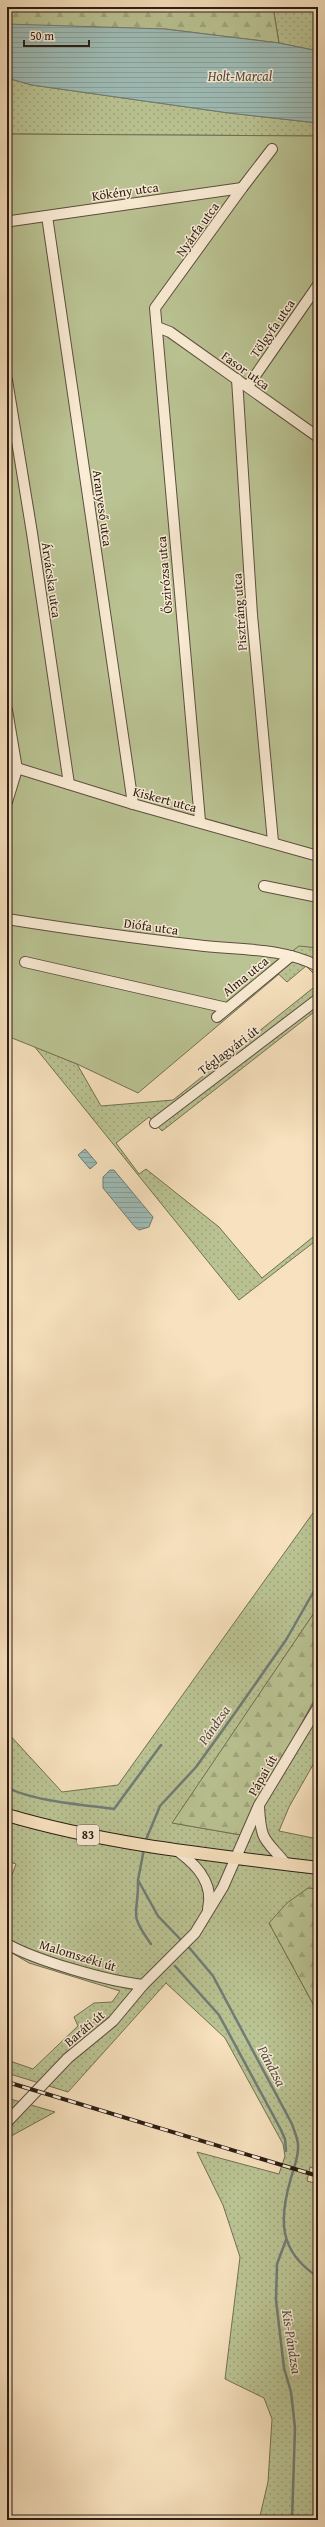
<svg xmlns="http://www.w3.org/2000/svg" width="325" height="2527" viewBox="0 0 325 2527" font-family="'Gentium Book Plus',serif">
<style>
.grass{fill:url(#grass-dots);stroke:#727054}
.forest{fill:url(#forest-firs);stroke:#727054}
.garden{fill:#bac393;stroke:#727054}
.water{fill:url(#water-rules);stroke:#707c76}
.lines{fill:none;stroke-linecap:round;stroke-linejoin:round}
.stream{stroke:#707c76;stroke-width:2.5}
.minor-casing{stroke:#5e4e40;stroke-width:12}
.major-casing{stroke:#2b1d16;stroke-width:14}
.minor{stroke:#faecd5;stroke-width:10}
.major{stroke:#f7e1be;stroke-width:12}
.rail-casing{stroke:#2b1d16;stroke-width:4}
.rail{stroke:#faecd5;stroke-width:2.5;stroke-dasharray:8;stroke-linecap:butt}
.labels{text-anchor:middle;stroke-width:3;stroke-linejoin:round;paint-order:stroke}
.shield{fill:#faecd5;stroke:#695b4f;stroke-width:1}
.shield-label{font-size:12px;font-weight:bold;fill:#2b1d16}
.street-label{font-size:13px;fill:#2b1d16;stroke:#faecd5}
.water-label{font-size:14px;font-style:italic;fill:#4e4d46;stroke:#faecd5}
</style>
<defs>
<pattern id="grass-dots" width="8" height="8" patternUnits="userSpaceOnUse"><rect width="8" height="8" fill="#bac393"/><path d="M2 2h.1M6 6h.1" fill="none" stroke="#a0a77e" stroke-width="1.8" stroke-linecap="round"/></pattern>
<pattern id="forest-firs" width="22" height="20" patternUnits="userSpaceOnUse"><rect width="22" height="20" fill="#bac393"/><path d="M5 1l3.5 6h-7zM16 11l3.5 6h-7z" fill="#a0a77e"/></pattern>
<pattern id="water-rules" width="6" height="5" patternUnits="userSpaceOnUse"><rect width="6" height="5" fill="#9ebcb6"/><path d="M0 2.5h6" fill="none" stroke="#88a19c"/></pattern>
</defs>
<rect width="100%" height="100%" fill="#f7e1be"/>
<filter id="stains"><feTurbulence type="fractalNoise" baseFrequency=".005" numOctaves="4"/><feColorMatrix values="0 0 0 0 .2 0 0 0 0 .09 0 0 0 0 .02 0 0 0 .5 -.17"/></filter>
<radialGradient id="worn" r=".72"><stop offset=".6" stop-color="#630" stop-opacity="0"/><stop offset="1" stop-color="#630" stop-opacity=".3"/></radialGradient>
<g class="grass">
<polygon points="273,7 318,7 318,51 279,43"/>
<polygon points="7,78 32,85 229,113 318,123 318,136 7,134"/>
<polygon points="299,945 318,948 318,978 306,966 287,982 272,968"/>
<polygon points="318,984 318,1009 162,1131 149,1117 116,1143 139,1174 146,1169 219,1227 262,1278 318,1233 318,1239 239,1300 34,1046 77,1064 101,1106 173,1100"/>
<polygon points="318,1506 318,1607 173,1823 241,1835 318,1693 318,1756 289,1807 279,1831 318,1839 318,1889 308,1888 269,1923 318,2013 318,2170 310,2167 307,2181 318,2184 318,2520 259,2520 268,2482 272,2419 264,2398 225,2379 240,2257 223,2205 197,2152 279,2174 285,2156 283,2144 225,2038 166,1983 68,2092 7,2073 7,2060 33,2069 78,2026 74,2017 94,2003 112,2002 120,1991 29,1963 7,1950 7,1888 16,1864 7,1861 7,1732 62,1792 118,1785"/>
<polygon points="7,2098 55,2112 13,2135 7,2142"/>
</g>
<g class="forest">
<polygon points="7,7 273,7 279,43 165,29 10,25 7,24"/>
<polygon points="318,1607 318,1693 241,1835 172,1823"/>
<polygon points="308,1888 318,1889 318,2013 269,1923 287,1903"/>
</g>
<polygon class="garden" points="7,134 318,136 318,948 299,946 272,967 279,974 138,1093 77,1064 7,1036"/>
<g class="water">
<polygon points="7,24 165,29 279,43 318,51 318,123 229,113 32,85 7,78"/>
<polygon points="85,1149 97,1163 90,1169 78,1155"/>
<polygon points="110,1170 114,1170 153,1217 149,1227 139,1230 135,1227 103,1188 103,1177"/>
</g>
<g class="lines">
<g class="stream">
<path d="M 7,1787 C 30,1801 86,1805 114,1809 L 161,1745"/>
<polyline points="145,1842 160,1806 196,1767 230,1720 286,1640 318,1584"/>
<polyline points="144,1849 138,1880 158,1916 183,1942"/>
<path d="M 138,1881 C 139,1916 127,1911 151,1944"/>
<path d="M 187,1945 L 213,1976 L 292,2124 C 294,2131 298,2138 298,2145 C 299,2156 294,2167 291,2178 C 279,2219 278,2251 318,2277"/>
<polyline points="175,1966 219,2015 280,2128 285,2139 286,2151"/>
<polyline points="286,2240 277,2264 276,2300 284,2368 291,2392 295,2428 292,2520"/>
</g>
<g class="minor-casing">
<g id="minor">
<polyline points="47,216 133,804"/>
<polyline points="11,221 242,188"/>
<polyline points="157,327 170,332 318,437"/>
<polyline points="237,379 252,615 273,842"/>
<polyline points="7,380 32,533 69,784"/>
<polyline points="248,386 318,285"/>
<polyline points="7,710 17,769 7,802"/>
<polyline points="7,765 133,804 318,856"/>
<polyline points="200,821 155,308 242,188 272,149"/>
<polyline points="264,886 318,897"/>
<path d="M 7,919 C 70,929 133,938 196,945 C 235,950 282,947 318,966"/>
<polyline points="25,962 227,1008"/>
<polyline points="217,1017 291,956"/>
<polyline points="155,1123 318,999"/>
<path d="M 259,1807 C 261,1843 265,1838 286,1864"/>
<path d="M 179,1852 C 198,1866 214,1884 208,1909"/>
<path d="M 7,1944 C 37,1961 108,1981 143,1985"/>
<polyline points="7,2122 68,2058 113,2021 143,1985 195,1933 223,1887 259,1805 318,1707"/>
</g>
</g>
<g class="major-casing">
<path id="major" d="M 7,1815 C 109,1845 213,1855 318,1868"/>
</g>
<use href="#minor" class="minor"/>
<use href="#major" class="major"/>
<g class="rail-casing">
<polyline id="rail" points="7,2082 318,2176"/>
</g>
<use href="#rail" class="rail"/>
</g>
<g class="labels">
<rect class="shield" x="77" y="1825" width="22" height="20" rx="3"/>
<g class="shield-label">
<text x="88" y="1839">83</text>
</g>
<g class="street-label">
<text transform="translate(125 191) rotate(-8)" y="5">Kökény utca</text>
<text transform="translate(197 229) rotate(-54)" y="5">Nyárfa utca</text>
<text transform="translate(272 328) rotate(-55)" y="5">Tölgyfa utca</text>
<text transform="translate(246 370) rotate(36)" y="5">Fasor utca</text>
<text transform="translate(103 508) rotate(82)" y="5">Aranyeső utca</text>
<text transform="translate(164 575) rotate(-95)" y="5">Őszirózsa utca</text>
<text transform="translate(52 580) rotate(82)" y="5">Árvácska utca</text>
<text transform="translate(239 612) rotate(-94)" y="5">Pisztráng utca</text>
<text transform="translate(165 799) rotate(15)" y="5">Kiskert utca</text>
<text transform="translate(151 926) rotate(8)" y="5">Diófa utca</text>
<text transform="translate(245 976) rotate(-39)" y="5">Alma utca</text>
<text transform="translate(228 1050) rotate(-37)" y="5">Téglagyári út</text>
<text transform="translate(262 1775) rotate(-60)" y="5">Pápai út</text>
<text transform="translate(78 1955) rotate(17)" y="5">Malomszéki út</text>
<text transform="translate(84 2028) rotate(-40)" y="5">Baráti út</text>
</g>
<g class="water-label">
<text x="240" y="81">Holt-Marcal</text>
<text transform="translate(214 1725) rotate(-55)" y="5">Pándzsa</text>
<text transform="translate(272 2066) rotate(62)" y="5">Pándzsa</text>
<text transform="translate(292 2342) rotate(81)" y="5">Kis-Pándzsa</text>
</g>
</g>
<rect width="325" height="2527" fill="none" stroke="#f7e1be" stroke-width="24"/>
<rect x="8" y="8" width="309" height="2511" fill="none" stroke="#2b1d16" stroke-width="2"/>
<rect x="12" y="12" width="301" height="2503" fill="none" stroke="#2b1d16"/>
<path d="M24 40v6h65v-6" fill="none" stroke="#2b1d16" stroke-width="2"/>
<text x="30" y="40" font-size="12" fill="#2b1d16" stroke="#faecd5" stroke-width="3" paint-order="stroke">50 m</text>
<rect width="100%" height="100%" filter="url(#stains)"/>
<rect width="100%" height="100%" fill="url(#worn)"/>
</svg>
